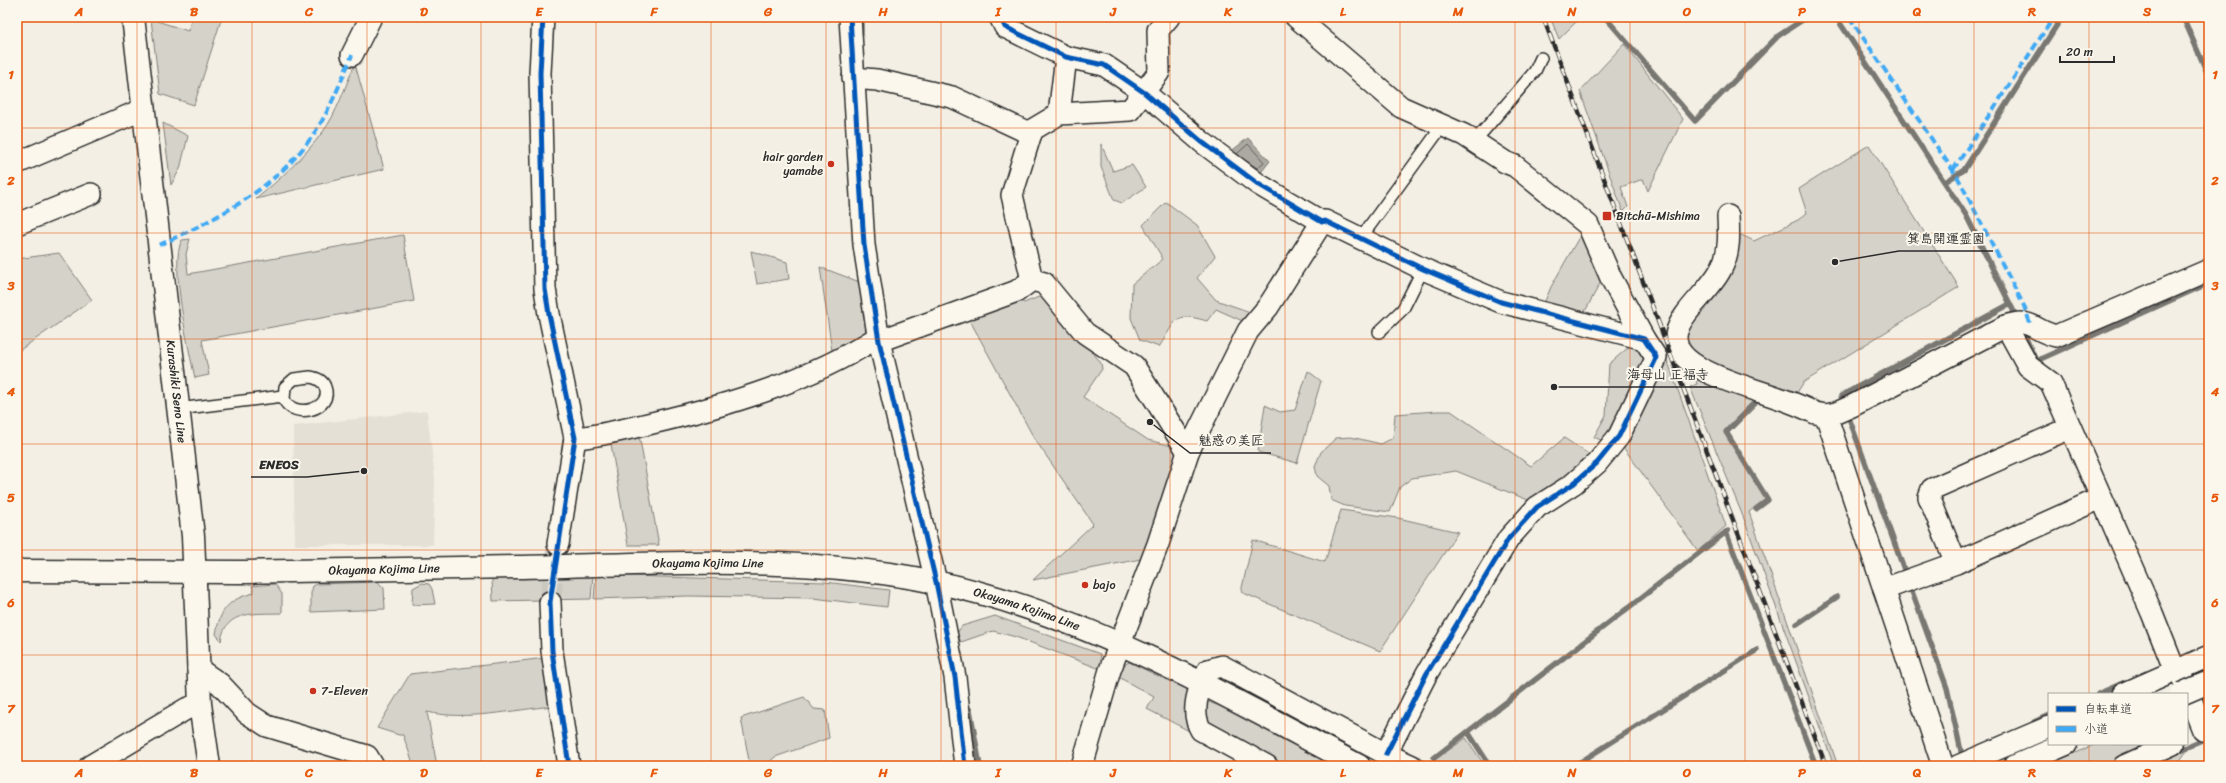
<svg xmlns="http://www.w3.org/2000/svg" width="2226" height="783" viewBox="0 0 2226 783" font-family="Sriracha,'Klee One',sans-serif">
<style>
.built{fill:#e4e0d6}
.green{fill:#d5d2c9;stroke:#807e7a}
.water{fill:#aca9a2;stroke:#787772}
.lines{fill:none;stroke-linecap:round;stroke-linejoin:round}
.shore{stroke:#5f5d5b;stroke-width:1}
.stream{stroke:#787772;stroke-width:5.5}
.minor-tunnel{stroke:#cbc8bf;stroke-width:21;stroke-dasharray:21 10;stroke-linecap:butt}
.service-casing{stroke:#2b2b2b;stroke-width:14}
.minor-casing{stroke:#2b2b2b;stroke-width:24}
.secondary-casing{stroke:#2b2b2b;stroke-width:25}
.primary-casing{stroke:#2b2b2b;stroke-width:25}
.service{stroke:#fbf7ec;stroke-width:11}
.minor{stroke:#fbf7ec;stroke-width:21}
.secondary{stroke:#fbf7ec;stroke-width:22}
.primary{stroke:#fbf7ec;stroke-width:22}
.rail-casing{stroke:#2b2b2b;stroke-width:4.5}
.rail{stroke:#fbf7ec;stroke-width:3;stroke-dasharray:9;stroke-linecap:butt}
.primary-bridge-casing{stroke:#2b2b2b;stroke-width:25;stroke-linecap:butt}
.primary-bridge{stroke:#fbf7ec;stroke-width:22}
.quiet{stroke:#3fa9f5;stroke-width:4;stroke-dasharray:8 4;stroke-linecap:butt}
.cycleway-casing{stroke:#fbf7ec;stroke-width:8}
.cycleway{stroke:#0057b8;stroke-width:5}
.grid{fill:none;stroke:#e8590c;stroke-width:1;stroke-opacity:0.55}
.poi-dot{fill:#c8321e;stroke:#fbf7ec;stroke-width:1.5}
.labels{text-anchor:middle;stroke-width:4;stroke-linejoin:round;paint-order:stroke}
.poi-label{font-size:12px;fill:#2b2b2b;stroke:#fbf7ec;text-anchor:start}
.street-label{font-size:12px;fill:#2b2b2b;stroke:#fbf7ec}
.leader{fill:none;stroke:#2b2b2b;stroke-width:1.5}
.callout-dot{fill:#2b2b2b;stroke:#fbf7ec;stroke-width:1.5}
.callout-label{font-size:13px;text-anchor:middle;font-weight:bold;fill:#2b2b2b;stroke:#fbf7ec;stroke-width:4;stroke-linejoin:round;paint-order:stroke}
.neatline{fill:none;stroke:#e8590c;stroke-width:1.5}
.grid-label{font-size:13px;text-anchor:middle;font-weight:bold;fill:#e8590c}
</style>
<rect width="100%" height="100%" fill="#f3efe4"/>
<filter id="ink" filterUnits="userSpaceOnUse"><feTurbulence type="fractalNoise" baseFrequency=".025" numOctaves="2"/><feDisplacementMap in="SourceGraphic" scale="8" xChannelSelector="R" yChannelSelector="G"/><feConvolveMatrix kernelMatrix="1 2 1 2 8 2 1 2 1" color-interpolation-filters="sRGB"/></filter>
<g filter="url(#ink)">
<polygon class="built" points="427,411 435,478 433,545 295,545 293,426"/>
<g class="green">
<polygon points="192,17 222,17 194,105 160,94 151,19 188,31"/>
<polygon points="1550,17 1581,17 1559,39"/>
<polygon points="1624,44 1683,119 1648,191 1643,179 1621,187 1628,207 1623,212 1580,91"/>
<path d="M 355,64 L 384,169 L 256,199 C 280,179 303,158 322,133 C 337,114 345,86 355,64 Z"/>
<polygon points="163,123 188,136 180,169 171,185"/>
<polygon points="1101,144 1113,171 1132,165 1146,187 1122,203 1114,200 1101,167"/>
<polygon points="1869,145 1959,287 1804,382 1794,397 1687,356 1682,330 1735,232 1754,241 1798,220 1807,213 1799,189"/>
<path d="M 1166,202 L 1197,225 L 1215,256 L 1197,278 L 1216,300 L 1253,313 L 1247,323 L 1216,309 L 1207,321 C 1173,311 1177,320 1159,347 L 1140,340 L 1131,318 L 1132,284 L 1163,259 L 1143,225 Z"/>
<polygon points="1583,230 1604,276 1582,317 1542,308 1551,287"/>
<path d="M 403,235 L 414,301 L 202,340 L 209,375 L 195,378 C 189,351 169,263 182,240 L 190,239 L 186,254 L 188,274 Z"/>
<polygon points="751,251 787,262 789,279 757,284"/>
<polygon points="59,253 92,300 17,352 17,259"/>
<polygon points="820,267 865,284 870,334 833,358"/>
<polygon points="1046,294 1101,363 1102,369 1083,397 1148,440 1176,447 1179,454 1146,558 1033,580 1093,524 1034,438 968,317 1019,297 1021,301 1024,303"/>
<polygon points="1630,346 1640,349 1646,363 1603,441 1594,437 1606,415 1609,364"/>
<polygon points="1668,362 1726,526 1698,551 1621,444 1662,364"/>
<polygon points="1692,369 1761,401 1727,435 1766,499 1749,512 1838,766 1834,766 1744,519 1690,387 1697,384"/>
<polygon points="1308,371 1321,381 1297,463 1258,452 1265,405 1280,412 1295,410"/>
<polygon points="1437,411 1451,411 1531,466 1564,438 1593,457 1533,502 1456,471 1412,478 1400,487 1390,512 1345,506 1331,500 1329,486 1317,476 1315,466 1321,452 1336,438 1351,437 1381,444 1393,438 1395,414"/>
<polygon points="639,435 659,545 628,545 610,438"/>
<polygon points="1341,510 1398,518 1458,532 1380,651 1241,592 1253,540 1325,562"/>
<polygon points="593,575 591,599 493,601 492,578"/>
<polygon points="596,575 825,582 889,590 887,607 813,598 688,596 594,599"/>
<polygon points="378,582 384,588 385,609 311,612 311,593 313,586 317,584"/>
<polygon points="422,583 429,584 432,589 435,604 412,605 413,588"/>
<path d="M 275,584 L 282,594 L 282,613 C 258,614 225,609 221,641 L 216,634 C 220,609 229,599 254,593 L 252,586 Z"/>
<polygon points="995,616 1100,654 1103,670 1016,637 993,631 961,642 957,633 962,626"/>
<path d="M 546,658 L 553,706 C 512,710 467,721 427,712 L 437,766 L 414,766 L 403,735 L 399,735 L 377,728 L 410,674 Z"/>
<polygon points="1129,662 1186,689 1191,698 1193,733 1147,709 1154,697 1115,675 1119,668"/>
<polygon points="2209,695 2209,719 2198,700"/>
<polygon points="804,697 814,709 825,710 829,738 775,757 765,766 750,766 741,718"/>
<polygon points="1209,702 1219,706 1333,766 1280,766 1205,725 1204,704"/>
<polygon points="1466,738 1485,766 1429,764"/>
<polygon points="2096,744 2160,744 2109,766 2044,766"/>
<polygon points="2186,749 2186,752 2176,766 2148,766"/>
</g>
<polygon class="water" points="1248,138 1270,161 1259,175 1229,153"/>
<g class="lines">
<polyline class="shore" points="1237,154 1248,144 1264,162 1257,168 1245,160"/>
<g class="stream">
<polyline points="861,17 861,34"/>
<polyline points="1605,17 1695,121 1778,36 1807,17"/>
<polyline points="1836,17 1966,215 2018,320"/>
<polyline points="2183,17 2209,77"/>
<polyline points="1945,182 1964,170 2062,17"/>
<polyline points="2021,327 2036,361 2209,283"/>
<polyline points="1756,509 1768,500 1726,432 1760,397"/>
<polyline points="1728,531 1726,532 1816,766"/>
<polyline points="1797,624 1837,597"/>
<polyline points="2098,694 2123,683"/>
<polyline points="970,710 980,766"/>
<polyline points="2034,722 2049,715"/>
<polyline points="1468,732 1490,766"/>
<polyline points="2176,752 2209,738"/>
<polyline points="1434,758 1726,532"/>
<polyline points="1963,760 1947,688 1841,396 2010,304"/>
<polyline points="1574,766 1757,650"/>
</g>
<polyline class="minor-tunnel" points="550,602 557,548"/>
<g class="service-casing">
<g id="service">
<polyline points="1474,142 1535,71 1541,58"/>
<polyline points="1360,239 1443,125"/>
<polyline points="1379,332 1403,309 1423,269"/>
<path d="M 310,377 C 317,378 323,381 325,387 C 334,410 292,420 284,399 L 285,387 L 294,379 Z"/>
<polyline points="178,409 283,396"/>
</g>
</g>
<g class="minor-casing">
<g id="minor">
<polyline points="543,17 540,73 545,289 549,314 575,438 558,544"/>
<polyline points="850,17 864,245 879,341 936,582 955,677 965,766"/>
<polyline points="1000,17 1005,27 1066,57 1104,65 1145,93 1202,142 1258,184 1322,222 1325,221 1423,269 1501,302 1644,339 1656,357 1655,361 1619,436 1597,463 1573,484 1537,507 1509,538 1427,673 1386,754"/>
<polyline points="1296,17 1401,107 1464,135 1505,162 1515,166 1588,225 1611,278 1644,339"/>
<polyline points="352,55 371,17"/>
<polyline points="853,78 877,80 952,97 1031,134"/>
<polyline points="1059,114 1066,57"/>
<polyline points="17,163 144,109"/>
<path d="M 1728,216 C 1729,235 1730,252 1721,269 C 1705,302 1642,336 1700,368 C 1736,388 1779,394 1815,413 L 1826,415 L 1836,413 L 1852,406 L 2006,326 C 2032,317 2033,331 2056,336 L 2209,270"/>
<polyline points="17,224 91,194"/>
<polyline points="1032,280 1012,195 1032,130 1059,114 1130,110 1159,72 1158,30 1169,17"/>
<polyline points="2006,326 2028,366 2051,383 2152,613 2175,671"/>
<polyline points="879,341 1017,291 1032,280 1044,283 1085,333 1134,366 1188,452"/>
<polyline points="1826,415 1943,766"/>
<path d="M 575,438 C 601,436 626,429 652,423 C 730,405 811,380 878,337"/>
<polyline points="1956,563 1929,497 1932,489 2070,428"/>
<polyline points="1884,589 1956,563 2101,498"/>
<polyline points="550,602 552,651 569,766"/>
<polyline points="198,669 220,684 247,713 267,726 367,756 373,766"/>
<polyline points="2181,675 2203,730"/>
<polyline points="2123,694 2209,656"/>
<polyline points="90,766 186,709 200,704"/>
<polyline points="1082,766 1110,670 1158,544 1188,452 1248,331 1268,307 1322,222"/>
<path d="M 1267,766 L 1201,730 C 1190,712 1199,687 1208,670 L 1222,666 L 1386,754 L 1412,766"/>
<polyline points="1958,766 2049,727"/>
<polyline points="2124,766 2173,744"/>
</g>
</g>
<g class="secondary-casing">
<g id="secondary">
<path id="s1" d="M 133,17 L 193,536 L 200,704 L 209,766"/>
</g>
</g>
<g class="primary-casing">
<g id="primary">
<path id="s2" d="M 17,571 C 91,571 165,572 239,572 C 332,571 425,568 517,567 C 671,564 830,551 980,593 C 1114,630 1237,702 1359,766"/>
<polyline points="2015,766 2066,744"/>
</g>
</g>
<use href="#service" class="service"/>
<use href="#minor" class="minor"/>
<use href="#secondary" class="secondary"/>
<use href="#primary" class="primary"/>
<g class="rail-casing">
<polyline id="rail" points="1543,17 1826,766"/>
</g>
<use href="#rail" class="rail"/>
<g class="primary-bridge-casing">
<polyline id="primary-bridge" points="2181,694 2209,682"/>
</g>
<use href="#primary-bridge" class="primary-bridge"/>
<g class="quiet">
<polyline points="1849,17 1958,178 2024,306 2030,323"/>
<polyline points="1953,170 2054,17"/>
<path d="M 159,245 C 217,219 279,187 315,132 C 331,108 341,81 352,55"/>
</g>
<g class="cycleway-casing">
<g id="cycleway">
<polyline points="543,17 540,73 545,289 549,314 575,438 550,602 552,651 569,766"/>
<polyline points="850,17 864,245 879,341 936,582 955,677 965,766"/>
<polyline points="1000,17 1005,27 1066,57 1104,65 1145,93 1202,142 1258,184 1322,222 1325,221 1423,269 1501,302 1644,339 1656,357 1655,361 1619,436 1597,463 1573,484 1537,507 1509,538 1427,673 1386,754"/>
</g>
</g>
<use href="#cycleway" class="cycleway"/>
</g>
</g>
<path class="grid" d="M 137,17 L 137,766M 252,17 L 252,766M 367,17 L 367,766M 481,17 L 481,766M 596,17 L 596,766M 711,17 L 711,766M 826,17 L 826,766M 941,17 L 941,766M 1056,17 L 1056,766M 1170,17 L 1170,766M 1285,17 L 1285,766M 1400,17 L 1400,766M 1515,17 L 1515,766M 1630,17 L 1630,766M 1745,17 L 1745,766M 1859,17 L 1859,766M 1974,17 L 1974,766M 2089,17 L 2089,694M 17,128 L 2209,128M 17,233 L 2209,233M 17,339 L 2209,339M 17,444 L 2209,444M 17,550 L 2209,550M 17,655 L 2209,655M 2089,744 L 2089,766"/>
<g class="poi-dot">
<circle cx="831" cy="164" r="4"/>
<rect x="1602" y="211" width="10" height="10" rx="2"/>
<circle cx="1085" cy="585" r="4"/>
<circle cx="313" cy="691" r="4"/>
</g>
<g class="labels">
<g class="poi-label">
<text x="823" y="161" text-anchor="end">hair garden<tspan x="823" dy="14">yamabe</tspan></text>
<text x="1616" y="220">Bitchū-Mishima</text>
<text x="1093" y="589">bajo</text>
<text x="321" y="695">7-Eleven</text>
</g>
<g class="street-label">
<text dy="4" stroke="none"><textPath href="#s1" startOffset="377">Kurashiki Seno Line</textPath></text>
<text dy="4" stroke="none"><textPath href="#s2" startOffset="691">Okayama Kojima Line</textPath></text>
<text dy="4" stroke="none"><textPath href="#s2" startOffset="367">Okayama Kojima Line</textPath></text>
<text dy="4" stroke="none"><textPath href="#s2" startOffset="1015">Okayama Kojima Line</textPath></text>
</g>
</g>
<path class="leader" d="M1835 262L1899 251H1993M1554 387L1619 387H1717M1150 422L1190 453H1271M364 471L307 477H251"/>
<g class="callout-dot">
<circle cx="1835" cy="262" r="4"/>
<circle cx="1554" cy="387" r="4"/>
<circle cx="1150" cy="422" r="4"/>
<circle cx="364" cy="471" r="4"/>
</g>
<g class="callout-label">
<text x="1946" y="243">箕島開運霊園</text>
<text x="1668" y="379">海母山 正福寺</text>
<text x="1231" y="445">魅惑の美匠</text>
<text x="279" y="469">ENEOS</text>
</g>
<rect width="2226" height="783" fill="none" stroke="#fbf7ec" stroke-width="44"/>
<rect x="2048" y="693" width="140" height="52" fill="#fbf7ec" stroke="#a8a59f"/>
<rect x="2056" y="706" width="20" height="6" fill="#0057b8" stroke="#a8a59f"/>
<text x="2084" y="713" font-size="12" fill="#2b2b2b">自転車道</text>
<rect x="2056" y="726" width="20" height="6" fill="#3fa9f5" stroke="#a8a59f"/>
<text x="2084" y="733" font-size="12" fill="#2b2b2b">小道</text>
<path d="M2060 56v6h54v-6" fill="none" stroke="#2b2b2b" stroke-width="2"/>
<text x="2066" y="56" font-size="12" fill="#2b2b2b" stroke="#fbf7ec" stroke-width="3" paint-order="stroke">20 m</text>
<rect x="22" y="22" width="2182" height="739" class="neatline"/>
<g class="grid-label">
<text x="79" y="16">A</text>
<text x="194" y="16">B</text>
<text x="309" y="16">C</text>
<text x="424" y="16">D</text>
<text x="539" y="16">E</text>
<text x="654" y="16">F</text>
<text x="768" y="16">G</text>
<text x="883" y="16">H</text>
<text x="998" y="16">I</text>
<text x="1113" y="16">J</text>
<text x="1228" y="16">K</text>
<text x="1343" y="16">L</text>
<text x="1458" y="16">M</text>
<text x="1572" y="16">N</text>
<text x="1687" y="16">O</text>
<text x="1802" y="16">P</text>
<text x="1917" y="16">Q</text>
<text x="2032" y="16">R</text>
<text x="2147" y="16">S</text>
<text x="11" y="79">1</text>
<text x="2215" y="79">1</text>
<text x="11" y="185">2</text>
<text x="2215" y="185">2</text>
<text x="11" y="290">3</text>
<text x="2215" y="290">3</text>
<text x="11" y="396">4</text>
<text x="2215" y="396">4</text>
<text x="11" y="502">5</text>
<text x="2215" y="502">5</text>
<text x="11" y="607">6</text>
<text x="2215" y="607">6</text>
<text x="11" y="713">7</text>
<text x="2215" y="713">7</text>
<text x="79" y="777">A</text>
<text x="194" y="777">B</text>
<text x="309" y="777">C</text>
<text x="424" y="777">D</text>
<text x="539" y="777">E</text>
<text x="654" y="777">F</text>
<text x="768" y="777">G</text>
<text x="883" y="777">H</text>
<text x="998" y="777">I</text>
<text x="1113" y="777">J</text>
<text x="1228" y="777">K</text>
<text x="1343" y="777">L</text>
<text x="1458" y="777">M</text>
<text x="1572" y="777">N</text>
<text x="1687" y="777">O</text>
<text x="1802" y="777">P</text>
<text x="1917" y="777">Q</text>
<text x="2032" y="777">R</text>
<text x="2147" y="777">S</text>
</g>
</svg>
